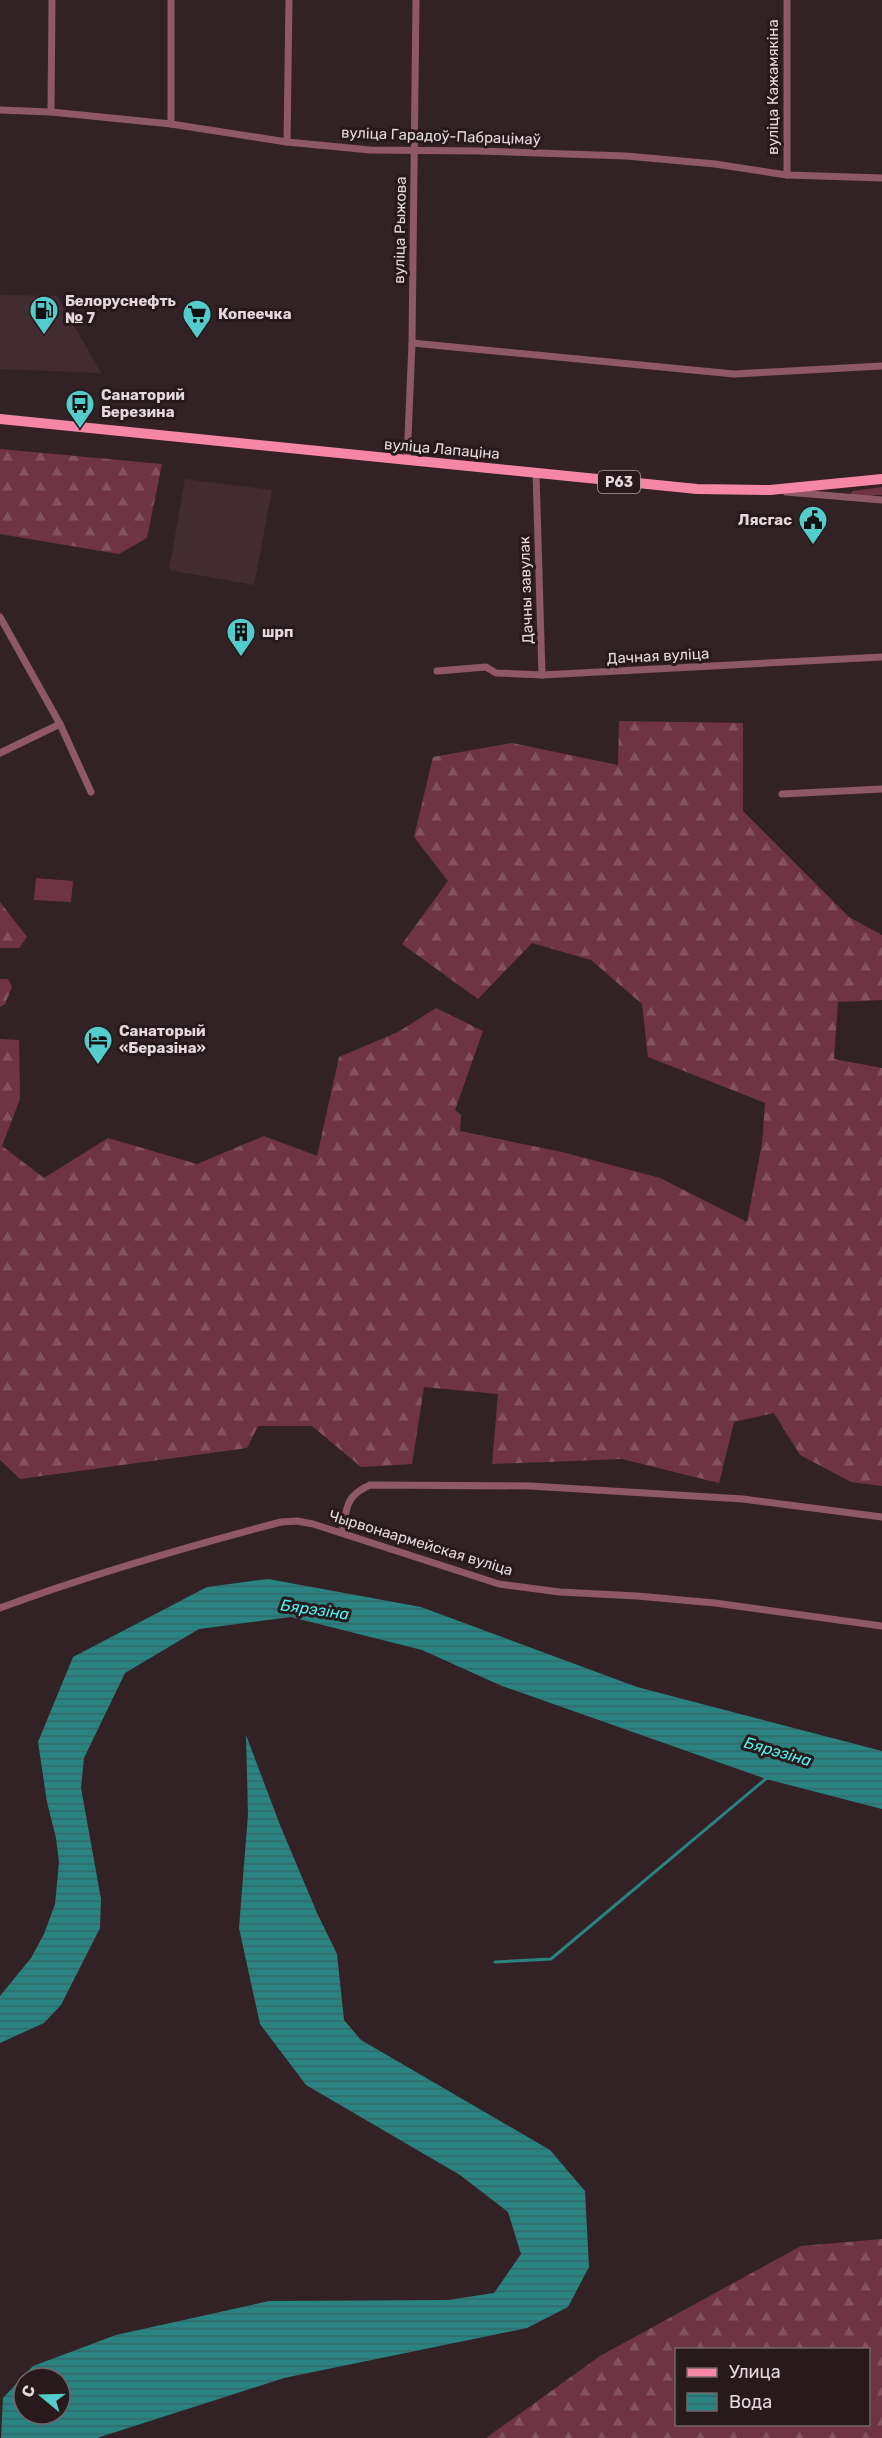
<svg xmlns="http://www.w3.org/2000/svg" width="882" height="2438" viewBox="0 0 882 2438" font-family="Rubik,sans-serif">
<style>
.built{fill:#422c32}
.grass{fill:#6e3445}
.forest{fill:url(#forest-firs);fill-rule:evenodd}
.water{fill:url(#water-rules);fill-rule:evenodd}
.lines{fill:none;stroke-linecap:round;stroke-linejoin:round}
.stream{stroke:#298381;stroke-width:3}
.minor{stroke:#8e5866;stroke-width:7}
.primary{stroke:#f586a5;stroke-width:10}
.labels{text-anchor:middle;stroke-width:6;stroke-linejoin:round;paint-order:stroke}
.shield{fill:#28191c;stroke:#ab9fa2;stroke-width:1.5}
.shield-label{font-size:14px;font-weight:bold;fill:#e3d8db}
.street-label{font-size:15px;fill:#e3d8db;stroke:#28191c}
.poi-label{font-size:15px;font-weight:bold;fill:#e3d8db;stroke:#28191c;text-anchor:start}
.water-label{font-size:16px;font-style:italic;fill:#4ef2f0;stroke:#28191c}
</style>
<defs>
<pattern id="forest-firs" width="22" height="20" patternUnits="userSpaceOnUse" patternTransform="scale(1.5)"><rect width="22" height="20" fill="#6e3445"/><path d="M5 1l3.5 6h-7zM16 11l3.5 6h-7z" fill="#83515f"/></pattern>
<pattern id="water-rules" width="6" height="5" patternUnits="userSpaceOnUse" patternTransform="scale(1.5)"><rect width="6" height="5" fill="#298381"/><path d="M0 2.5h6" fill="none" stroke="#346968"/></pattern>
</defs>
<rect width="100%" height="100%" fill="#322226"/>
<g class="built">
<polygon points="0,295 57,296 101,373 0,369"/>
<polygon points="185,479 272,490 254,585 169,570"/>
</g>
<g class="grass">
<path d="M 882,487 L 882,495 C 872,495 862,497 852,496 L 851,493 L 853,491 Z"/>
<polygon points="36,878 73,881 71,902 34,900"/>
</g>
<g class="forest">
<polygon points="0,449 162,464 147,538 119,554 0,534"/>
<polygon points="619,721 743,723 743,811 849,917 882,935 882,1000 838,1002 834,1059 882,1068 882,1486 851,1482 800,1455 774,1413 734,1422 719,1483 622,1459 492,1464 498,1394 424,1387 412,1464 361,1467 312,1426 258,1426 247,1448 20,1479 0,1460 0,1039 19,1040 20,1099 2,1146 44,1178 108,1138 197,1164 264,1136 317,1156 339,1057 398,1032 436,1008 483,1031 455,1110 461,1115 460,1131 562,1152 660,1178 747,1222 762,1144 765,1103 648,1057 642,1004 591,960 532,943 478,999 402,944 448,881 414,837 433,757 512,743 618,765"/>
<polygon points="0,902 27,937 19,948 0,948"/>
<polygon points="0,979 8,979 12,987 5,1004 0,1007"/>
<path d="M 882,2239 L 882,2438 L 486,2438 L 600,2356 L 801,2246 ZM 676,2350 L 868,2350 L 868,2424 L 676,2424 Z"/>
</g>
<g class="water">
<polygon points="268,1579 421,1607 637,1687 882,1751 882,1809 766,1779 502,1686 422,1650 291,1617 199,1629 125,1673 84,1758 81,1788 101,1899 100,1928 61,2005 44,2023 0,2043 0,1996 31,1958 44,1934 55,1904 59,1862 56,1838 47,1802 38,1742 73,1657 207,1587"/>
<path d="M 246,1735 L 280,1825 L 317,1913 L 337,1954 L 344,2020 L 361,2040 L 550,2150 L 585,2191 L 589,2267 L 568,2307 L 527,2328 L 284,2378 L 97,2438 L 1,2438 L 3,2398 L 33,2366 L 116,2335 L 269,2301 L 448,2300 L 494,2293 L 521,2254 L 508,2212 L 460,2175 L 306,2085 L 260,2024 L 239,1928 L 248,1814 ZM 24,2378 L 60,2378 L 60,2414 L 24,2414 Z"/>
</g>
<g class="lines">
<polyline class="stream" points="495,1962 551,1959 768,1777"/>
<g class="minor">
<polyline points="171,0 171,124"/>
<polyline points="0,110 51,112 171,124 287,142 370,150 479,151 626,156 715,164 787,175 882,178"/>
<polyline points="51,112 52,0"/>
<polyline points="287,142 289,0"/>
<polyline points="787,175 787,0"/>
<polyline points="412,343 734,374 882,366"/>
<polyline points="407,461 412,343 416,0"/>
<polyline points="536,473 542,675"/>
<polyline points="786,492 882,500"/>
<polyline points="0,617 60,724 91,792"/>
<polyline points="437,671 486,667 496,673 542,675 882,657"/>
<polyline points="0,753 60,724"/>
<polyline points="782,794 882,789"/>
<path d="M 342,1532 C 347,1508 345,1496 370,1485 L 530,1486 L 743,1499 L 882,1517"/>
<path d="M 0,1608 C 92,1574 186,1547 281,1522 L 297,1521 L 313,1524 L 499,1584 L 560,1592 L 637,1596 L 715,1603 L 882,1626"/>
</g>
<polyline class="primary" points="0,419 697,489 770,490 882,479"/>
</g>
<defs>
<g id="fuel-pin" transform="scale(1.5)"><path d="M0 17L-7.5 6A9.5 9.5 0 1 1 7.5 6Z" fill="#53cdcb" stroke="#28191c"/><path d="M-5.5-6h7V0h2V4h1.3V-2.5L3-4.5l.8-.8L6-3V5H2.5V1h-1V6h-7ZM-4.2-4.7v3.2H.2V-4.7Z" fill="#111"/></g>
<g id="supermarket-pin" transform="scale(1.5)"><path d="M0 17L-7.5 6A9.5 9.5 0 1 1 7.5 6Z" fill="#53cdcb" stroke="#28191c"/><path d="M-6-5.5h2.5l.6 2H6L4.5 2H-2.5L-4.4-4H-6ZM-1.5 3.2a1.3 1.3 0 1 0 .1 0ZM3 3.2a1.3 1.3 0 1 0 .1 0Z" fill="#111"/></g>
<g id="bus-pin" transform="scale(1.5)"><path d="M0 17L-7.5 6A9.5 9.5 0 1 1 7.5 6Z" fill="#53cdcb" stroke="#28191c"/><path d="M-5-6H5V4H4V6H2V4H-2V6H-4V4H-5ZM-3.5-4V0h7V-4ZM-3.5 1.2v1.5H-2V1.2ZM2 1.2v1.5H3.5V1.2Z" fill="#111"/></g>
<g id="civic-pin" transform="scale(1.5)"><path d="M0 17L-7.5 6A9.5 9.5 0 1 1 7.5 6Z" fill="#53cdcb" stroke="#28191c"/><path d="M-.6-6.5H3V-4.5H.6V-3L4-1V1h2V6H-6V1h2V-1L-.6-3ZM-1.2 2.5V6h2.4V2.5Z" fill="#111"/></g>
<g id="building-pin" transform="scale(1.5)"><path d="M0 17L-7.5 6A9.5 9.5 0 1 1 7.5 6Z" fill="#53cdcb" stroke="#28191c"/><path d="M-4-6H4V6H1V3H-1V6H-4ZM-2.5-4.3h1.7v1.8h-1.7ZM.8-4.3h1.7v1.8H.8ZM-2.5-1h1.7V.8h-1.7ZM.8-1h1.7V.8H.8Z" fill="#111"/></g>
<g id="hotel-pin" transform="scale(1.5)"><path d="M0 17L-7.5 6A9.5 9.5 0 1 1 7.5 6Z" fill="#53cdcb" stroke="#28191c"/><path d="M-6-4.5h1.5V1H6V5H4.5V3h-9V5H-6ZM-4 0a1.8 1.8 0 1 1 3.6 0ZM.5 0V-2.5h3Q6-2.5 6 0Z" fill="#111"/></g>
</defs>
<g fill-rule="evenodd">
<use href="#fuel-pin" x="44" y="310"/>
<use href="#supermarket-pin" x="197" y="314"/>
<use href="#bus-pin" x="80" y="404"/>
<use href="#civic-pin" x="813" y="520"/>
<use href="#building-pin" x="241" y="632"/>
<use href="#hotel-pin" x="98" y="1040"/>
</g>
<g class="labels">
<rect class="shield" x="598" y="471" width="42" height="22" rx="4.5"/>
<g class="shield-label">
<text x="619" y="487">Р63</text>
</g>
<g class="street-label">
<text transform="translate(773 87) rotate(-90)" y="5">вуліца Кажамякіна</text>
<text transform="translate(441 136) rotate(2)" y="5">вуліца Гарадоў-Пабрацімаў</text>
<text transform="translate(400 230) rotate(-89)" y="5">вуліца Рыжова</text>
<text transform="translate(442 449) rotate(5)" y="5">вуліца Лапаціна</text>
<text transform="translate(526 590) rotate(-92)" y="5">Дачны завулак</text>
<text transform="translate(658 656) rotate(-3)" y="5">Дачная вуліца</text>
<text transform="translate(421 1543) rotate(17)" y="5">Чырвонаармейская вуліца</text>
</g>
<g class="poi-label">
<text x="65" y="306">Белоруснефть<tspan x="65" dy="17">№ 7</tspan></text>
<text x="218" y="319">Копеечка</text>
<text x="101" y="400">Санаторий<tspan x="101" dy="17">Березина</tspan></text>
<text x="792" y="525" text-anchor="end">Лясгас</text>
<text x="262" y="637">шрп</text>
<text x="119" y="1036">Санаторый<tspan x="119" dy="17">«Беразіна»</tspan></text>
</g>
<g class="water-label">
<text transform="translate(315 1609) rotate(8)" y="6">Бярэзіна</text>
<text transform="translate(778 1751) rotate(16)" y="6">Бярэзіна</text>
</g>
</g>
<rect x="675" y="2348" width="195" height="78" fill="#28191c" stroke="#736568" stroke-width="1.5"/>
<rect x="687" y="2368" width="30" height="9" fill="#f586a5" stroke="#736568" stroke-width="1.5"/>
<text x="729" y="2378" font-size="18" fill="#e3d8db">Улица</text>
<rect x="687" y="2393" width="30" height="18" fill="url(#water-rules)" stroke="#736568" stroke-width="1.5"/>
<text x="729" y="2408" font-size="18" fill="#e3d8db">Вода</text>
<g transform="translate(42 2396) rotate(289)"><circle r="28" fill="#28191c" stroke="#736568" stroke-width="1.5"/>
<path d="M0-4.5L10 22L0 15L-10 22Z" fill="#53cdcb"/>
<text y="-9" font-size="16" font-weight="bold" text-anchor="middle" fill="#e3d8db">С</text>
</g>
</svg>
